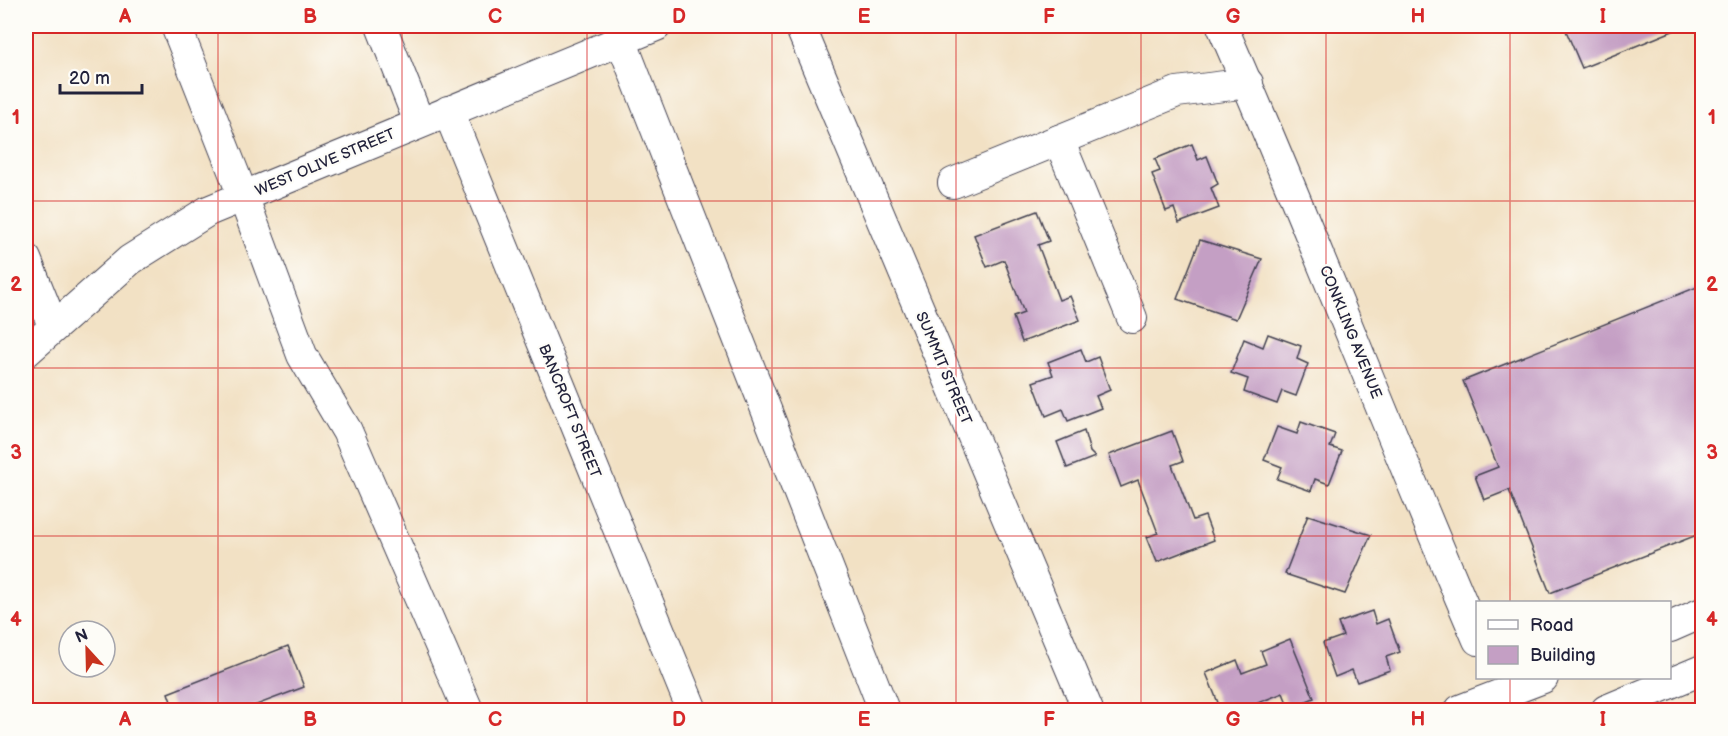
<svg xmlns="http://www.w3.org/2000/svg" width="1728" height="736" viewBox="0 0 1728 736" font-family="'Balsamiq Sans',sans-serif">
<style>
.building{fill:#c49fc4}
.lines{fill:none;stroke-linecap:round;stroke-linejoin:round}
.minor-casing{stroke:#413f50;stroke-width:32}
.minor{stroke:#fff;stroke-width:30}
.grid{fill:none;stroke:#d62828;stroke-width:1.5;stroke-opacity:0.55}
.labels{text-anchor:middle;stroke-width:4.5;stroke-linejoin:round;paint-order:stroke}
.street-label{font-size:15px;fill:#22223b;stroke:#fdfcf7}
.neatline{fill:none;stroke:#d62828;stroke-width:2}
.grid-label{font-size:20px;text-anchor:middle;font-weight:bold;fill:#d62828}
</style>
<rect width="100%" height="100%" fill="#fdfcf7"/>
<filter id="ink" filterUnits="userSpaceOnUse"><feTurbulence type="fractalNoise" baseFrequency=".0167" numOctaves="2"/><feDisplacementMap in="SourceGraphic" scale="12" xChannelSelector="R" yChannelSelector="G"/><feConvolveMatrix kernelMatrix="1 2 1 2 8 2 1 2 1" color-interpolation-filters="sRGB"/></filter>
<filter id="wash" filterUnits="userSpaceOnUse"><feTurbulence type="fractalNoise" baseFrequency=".008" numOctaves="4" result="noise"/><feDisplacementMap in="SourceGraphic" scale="24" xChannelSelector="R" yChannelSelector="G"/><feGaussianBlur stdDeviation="1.35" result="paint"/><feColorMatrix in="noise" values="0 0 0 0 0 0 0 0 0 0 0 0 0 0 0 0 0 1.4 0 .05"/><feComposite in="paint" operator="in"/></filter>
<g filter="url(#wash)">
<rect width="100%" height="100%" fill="#f2e1c4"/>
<g id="blocks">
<g class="building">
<polygon points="1564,26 1685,26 1582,68"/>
<polygon points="1192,144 1198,160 1207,156 1218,184 1211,188 1219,208 1179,223 1174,208 1166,211 1152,174 1160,171 1155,159"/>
<polygon points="1037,211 1049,241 1038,245 1059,300 1070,296 1080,320 1022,342 1013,317 1024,313 1004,260 987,267 974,235"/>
<polygon points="1200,240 1262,259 1236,319 1177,299"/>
<polygon points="1702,285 1702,533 1550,593 1509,490 1484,500 1475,476 1498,467 1463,381"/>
<polygon points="1268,334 1301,346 1297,359 1308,364 1296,396 1282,391 1277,404 1244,392 1248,379 1231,373 1244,339 1263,347"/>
<polygon points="1081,349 1086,362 1098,357 1110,390 1096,396 1101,408 1068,421 1063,409 1046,416 1033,382 1053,375 1048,362"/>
<polygon points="1301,422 1335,434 1330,447 1342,451 1329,484 1315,479 1311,491 1277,479 1282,467 1264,460 1277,427 1297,434"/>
<polygon points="1084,431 1090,452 1095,457 1067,468 1057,442"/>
<polygon points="1172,431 1183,461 1172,465 1193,520 1205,516 1214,540 1157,562 1147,537 1158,533 1138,480 1121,487 1109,455"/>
<polygon points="1308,515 1371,535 1345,594 1285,574"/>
<polygon points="1372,611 1376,624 1388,619 1400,652 1386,657 1390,670 1357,682 1352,670 1335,677 1323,643 1343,636 1338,623"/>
<polygon points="1290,639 1314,698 1289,708 1283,693 1258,703 1262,710 1221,710 1206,673 1237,660 1242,673 1266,664 1261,651"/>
<polygon points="288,646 304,687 243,710 174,710 168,693"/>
</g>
</g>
</g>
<g filter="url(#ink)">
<use href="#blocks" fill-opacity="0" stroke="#413f50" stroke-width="1.5"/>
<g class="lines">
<g class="minor-casing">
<g id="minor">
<polyline points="176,26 243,196 302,355 347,431 468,710"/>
<polyline points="381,26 419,122"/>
<polyline points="800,26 1088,710"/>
<path d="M 1222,26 C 1311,229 1390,436 1478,640"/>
<polyline points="621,40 884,710"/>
<polyline points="448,111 692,710"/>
<polyline points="1059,140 1132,318"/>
<polyline points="953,183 1177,92 1248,83"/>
<polyline points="26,259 53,326"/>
<polyline points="26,352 130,260 208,211 656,26"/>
<polyline points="1670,627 1702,613"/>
<polyline points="1460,710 1543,678"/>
<polyline points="1606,710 1702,670"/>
</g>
</g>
<use href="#minor" class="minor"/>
</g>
</g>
<path class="grid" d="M 218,26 L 218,710M 402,26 L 402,710M 587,26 L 587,710M 772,26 L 772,710M 956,26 L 956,710M 1141,26 L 1141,710M 1326,26 L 1326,710M 1510,26 L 1510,602M 26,201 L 1702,201M 26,368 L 1702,368M 26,536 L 1702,536M 1510,678 L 1510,710"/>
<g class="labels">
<g class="street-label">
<text transform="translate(325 162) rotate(-23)" y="5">WEST OLIVE STREET</text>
<text transform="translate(1351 332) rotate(68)" y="5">CONKLING AVENUE</text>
<text transform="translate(944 368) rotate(67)" y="5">SUMMIT STREET</text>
<text transform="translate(570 411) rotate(68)" y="5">BANCROFT STREET</text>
</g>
</g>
<rect width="1728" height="736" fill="none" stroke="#fdfcf7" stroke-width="66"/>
<rect x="1476" y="601" width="195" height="78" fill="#fdfcf7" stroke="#a5a5ac" stroke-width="1.5"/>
<rect x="1488" y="620" width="30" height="9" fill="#ffffff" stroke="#a5a5ac" stroke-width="1.5"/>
<text x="1530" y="631" font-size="18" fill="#22223b">Road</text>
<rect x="1488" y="646" width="30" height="18" fill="#c49fc4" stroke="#a5a5ac" stroke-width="1.5"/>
<text x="1530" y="661" font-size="18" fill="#22223b">Building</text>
<g transform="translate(87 649) rotate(338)"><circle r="28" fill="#fdfcf7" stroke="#a5a5ac" stroke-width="1.5"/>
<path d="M0-4.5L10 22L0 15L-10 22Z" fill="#c8321e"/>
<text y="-9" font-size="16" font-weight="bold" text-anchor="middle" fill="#22223b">N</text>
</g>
<path d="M60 84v9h82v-9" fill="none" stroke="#22223b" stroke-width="3"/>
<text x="69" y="84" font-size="18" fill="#22223b" stroke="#fdfcf7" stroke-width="4.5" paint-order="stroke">20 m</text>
<rect x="33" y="33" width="1662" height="670" class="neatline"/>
<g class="grid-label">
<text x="125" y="23">A</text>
<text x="310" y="23">B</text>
<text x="495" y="23">C</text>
<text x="679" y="23">D</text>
<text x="864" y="23">E</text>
<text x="1049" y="23">F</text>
<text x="1233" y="23">G</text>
<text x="1418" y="23">H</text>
<text x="1603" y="23">I</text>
<text x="16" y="124">1</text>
<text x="1712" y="124">1</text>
<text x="16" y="291">2</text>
<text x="1712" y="291">2</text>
<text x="16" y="459">3</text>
<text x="1712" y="459">3</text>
<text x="16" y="626">4</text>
<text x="1712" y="626">4</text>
<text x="125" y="726">A</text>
<text x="310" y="726">B</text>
<text x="495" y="726">C</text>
<text x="679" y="726">D</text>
<text x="864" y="726">E</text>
<text x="1049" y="726">F</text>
<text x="1233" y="726">G</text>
<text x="1418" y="726">H</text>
<text x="1603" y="726">I</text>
</g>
</svg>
